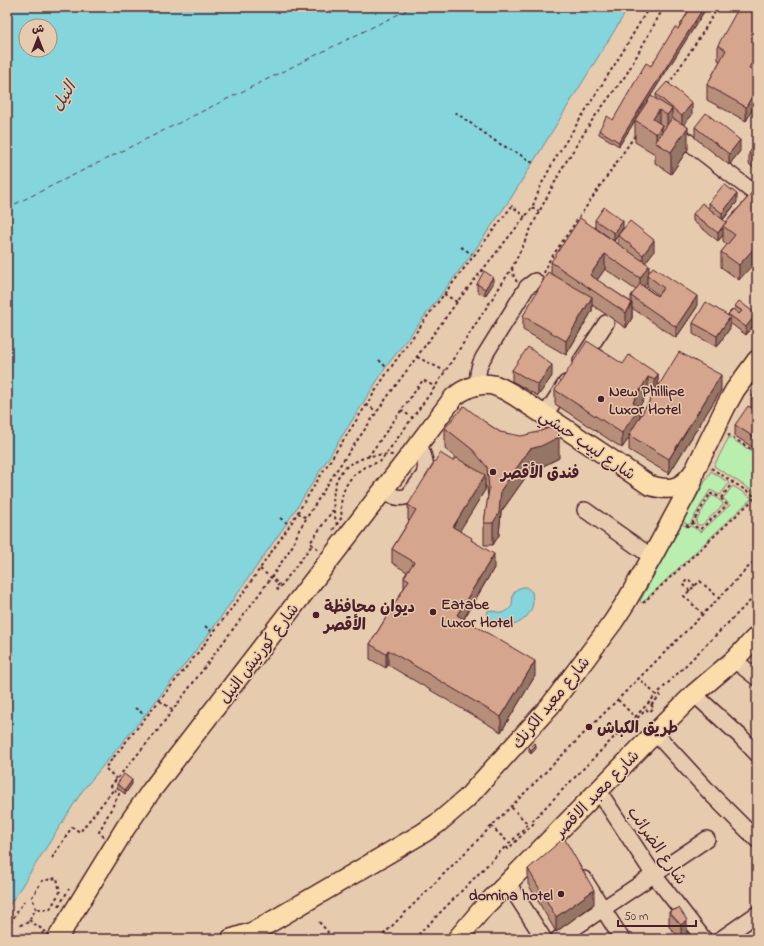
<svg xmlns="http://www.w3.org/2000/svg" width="764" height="946" viewBox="0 0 764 946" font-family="'Indie Flower','Playpen Sans Arabic',sans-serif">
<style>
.green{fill:#b9eeaf;stroke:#82866d}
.water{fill:#84d5dc;stroke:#6d8c95;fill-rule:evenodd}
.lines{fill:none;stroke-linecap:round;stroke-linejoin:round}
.ferry{stroke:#533a46;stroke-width:1;stroke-dasharray:5 4;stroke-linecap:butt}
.minor-casing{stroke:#4a1f2b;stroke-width:18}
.major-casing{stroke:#4a1f2b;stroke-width:22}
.path{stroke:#4a1f2b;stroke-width:2;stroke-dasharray:3 3;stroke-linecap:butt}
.minor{stroke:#e7cbae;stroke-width:15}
.major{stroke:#fbddab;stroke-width:19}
.wall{fill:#b78e79;stroke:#4a1f2b;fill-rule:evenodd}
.shaded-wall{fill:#957463;stroke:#4a1f2b}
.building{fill:#d5a58d;stroke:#4a1f2b}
.poi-dot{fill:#4a1f2b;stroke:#e7cbae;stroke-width:1.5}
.labels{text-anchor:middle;stroke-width:3;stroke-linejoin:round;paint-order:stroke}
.poi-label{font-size:16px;font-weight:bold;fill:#4a1f2b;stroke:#e7cbae;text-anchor:start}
.street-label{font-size:16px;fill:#4a1f2b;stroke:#e7cbae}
.water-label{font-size:17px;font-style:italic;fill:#533a46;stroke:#e7cbae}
</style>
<rect width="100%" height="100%" fill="#e7cbae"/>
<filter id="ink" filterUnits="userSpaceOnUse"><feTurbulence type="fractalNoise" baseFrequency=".025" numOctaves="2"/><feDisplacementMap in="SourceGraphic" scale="8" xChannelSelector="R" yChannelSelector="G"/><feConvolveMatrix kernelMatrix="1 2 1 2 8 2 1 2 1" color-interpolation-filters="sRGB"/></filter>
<g filter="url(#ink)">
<g class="green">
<polygon points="729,437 757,455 756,493 714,466"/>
<polygon points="711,471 729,483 720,495 710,490 691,522 688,525 683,521"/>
<polygon points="733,486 752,498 642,603 640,601 682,524 687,527 691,526 701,532 730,505 723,498"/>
<polygon points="711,496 714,496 723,503 723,505 702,525 697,525 696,521"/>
</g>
<g class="water">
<path d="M 7,7 L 629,7 L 511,198 L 472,254 L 386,367 L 287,523 L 211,631 L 145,715 L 83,790 L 7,909 ZM 26,26 L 50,26 L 50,50 L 26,50 Z"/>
<path d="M 523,587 L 526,587 L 532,592 C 532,595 533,598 533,601 C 533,617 514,630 499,625 C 494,623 490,619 487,616 L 488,610 L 502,613 L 507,611 L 512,606 L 513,594 L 517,589 Z"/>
</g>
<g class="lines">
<polyline class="ferry" points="7,208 413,7"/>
<g class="minor-casing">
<g id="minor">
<polyline points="673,130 757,195"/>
<polyline points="581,361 606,323"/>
<path d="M 478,385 C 477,375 478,367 483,358 L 527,287 L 535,281"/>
<polyline points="545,415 566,383"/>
<path d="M 382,492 C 391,495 400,501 409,495 L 424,475 C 428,464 423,454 419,444"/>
<polyline points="585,510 652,557"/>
<polyline points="734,660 757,678"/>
<polyline points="694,694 740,736 757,754"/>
<polyline points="655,733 712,795 757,840"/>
<polyline points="598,790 654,875 704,939"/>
<polyline points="584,879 622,939"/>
<polyline points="508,883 544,939"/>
<polyline points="558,939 707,839"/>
<polyline points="721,939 757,914"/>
</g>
</g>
<g class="major-casing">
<g id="major">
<path d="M 57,939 L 126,827 L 151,791 L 408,458 L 454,397 C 465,388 478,382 493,385 C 508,389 522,401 535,409 C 574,434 611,459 649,485 C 671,492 682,489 695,470"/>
<polyline points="231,939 253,932 264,926 423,833 438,823 466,799 550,706 613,622 626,602 652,557 686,494 692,482 695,470 726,406 735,390 757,360"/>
<polyline points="457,939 484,907 655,733 694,694 734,660 757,636"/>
</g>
</g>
<g class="path">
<polyline points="668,85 703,32 718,7"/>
<polyline points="455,112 498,143 519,154 533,163"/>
<polyline points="532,208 539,212"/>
<polyline points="461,247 472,254"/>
<polyline points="512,268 514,277 517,282"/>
<polyline points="544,273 547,264 636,134"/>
<polyline points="444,294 457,302"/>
<polyline points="417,357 445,371"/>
<polyline points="379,360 386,367"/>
<polyline points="366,405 377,411"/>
<polyline points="401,410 413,418"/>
<polyline points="728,436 729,435 757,453"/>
<polyline points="368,457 423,380 435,387"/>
<polyline points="711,468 756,497"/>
<path d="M 710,494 L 713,494 C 718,496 724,500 727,505 L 702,528 L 700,529 L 694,526 L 693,522 Z"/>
<polyline points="721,498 733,482"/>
<polyline points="298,513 307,518"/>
<polyline points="280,518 287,523"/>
<path d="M 337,525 C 332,508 330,483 344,469 C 348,465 352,463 357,461 C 368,455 381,454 393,455"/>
<polyline points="686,525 688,526 693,523"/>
<path d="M 333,530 L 342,517 C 337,489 353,467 380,462 L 435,387 L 512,268 L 539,212 L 564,165 L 593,119 L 626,75 L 664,7"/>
<polyline points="318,549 310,543 333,510"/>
<polyline points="260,569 279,584 276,588 278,590 312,545"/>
<polyline points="690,591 683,584 688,579 695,586"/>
<polyline points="643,603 757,496"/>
<polyline points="703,614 684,596 700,581 719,598"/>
<polyline points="205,626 211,631"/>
<polyline points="618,700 635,717 656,695 639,678"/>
<polyline points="160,701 173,710"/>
<polyline points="651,705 660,696 658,693 757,594"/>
<polyline points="135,708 145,715"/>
<polyline points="646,709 649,712 654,708 649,703"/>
<polyline points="117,779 105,768 200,650 241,596 290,525 324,470 389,370 432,310 512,206 525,217"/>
<polyline points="491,826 509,843 512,841 528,824 511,807"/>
<polyline points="104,837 99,832 119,794 111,786 158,730 271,578 293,545 299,530 336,471 388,396 460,298 532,208 541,185 556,157 622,53 649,7"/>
<polyline points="52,858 72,827 80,832 114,789"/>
<polyline points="59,906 69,889"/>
<polyline points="29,920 46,932"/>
<polyline points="319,922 328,932 320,939"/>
<polyline points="20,925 27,923 36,909 32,897 42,881 57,878 60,892 50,909 36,909"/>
<polyline points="7,928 24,901"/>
<polyline points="14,939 17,934 22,933 23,939"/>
<polyline points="39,939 43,932"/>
<polyline points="379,939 719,598 757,558"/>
<polyline points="414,939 506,846 508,849 535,822 533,820 632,719 634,721 646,710"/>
</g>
<use href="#minor" class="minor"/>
<use href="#major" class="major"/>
</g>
<g class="wall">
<polygon points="691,7 707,7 643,108 656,99 656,94 692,115 683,125 688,149 671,174 655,163 655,154 635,142 635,121 619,146 599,134 599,130 613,120 651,66 678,29"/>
<polygon points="757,7 757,101 746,121 707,100 707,85 720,61 718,60 718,45"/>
<polygon points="695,127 740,151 729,165 695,138"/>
<polygon points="757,144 757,171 749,164 749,153"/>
<polygon points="757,187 739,280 721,267 721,252 727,245 723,241 723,235 718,241 693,221 693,214 709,209 709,203 737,202 723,220 726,222"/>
<path d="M 595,220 L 623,228 L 618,235 L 654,251 L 645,262 L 649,272 L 697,307 L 676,338 L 632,308 L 632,318 L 626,328 L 592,305 L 592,311 L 566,355 L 523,330 L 523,316 L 551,273 L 551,262 L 618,244 L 618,235 L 614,241 L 595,227 ZM 605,269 L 636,290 L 631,296 L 631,302 L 597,280 ZM 647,282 L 647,286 L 658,295 L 657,296 L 644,286 Z"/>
<polygon points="477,284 493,284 485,296 477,291"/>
<polygon points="735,306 756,322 746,335 730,323 730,328 717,347 693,334 693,323 728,316 728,314 735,311"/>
<path d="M 623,364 L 658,374 L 658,386 L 721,390 L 669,474 L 629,450 L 629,438 L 622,448 L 555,404 L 555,390 ZM 648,392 L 654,394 L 640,417 L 639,407 Z"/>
<polygon points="512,370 552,376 538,396 512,381"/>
<polygon points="757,390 757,450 735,436 735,425 751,407 751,398"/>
<polygon points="485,422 500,432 559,458 541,467 530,471 501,512 499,535 493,545 484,545 484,523 488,498 487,488 485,485 485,490 459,531 472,540 494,568 464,619 535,676 501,732 388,665 386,668 370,659 370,644 404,588 404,577 407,572 392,563 392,549 409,521 408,520 408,505 453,461 457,459 445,449 445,428"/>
<polygon points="529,748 536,749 531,754 529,752"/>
<polygon points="117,784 132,784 125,794 117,788"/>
<polygon points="528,869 594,904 556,932 528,884"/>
<polygon points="679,908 687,935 682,939 681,939 669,927 669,912"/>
</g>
<g class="shaded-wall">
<polygon points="704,7 707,7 619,146 619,142"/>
<polygon points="757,87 757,101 746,121 746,107"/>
<polygon points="692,103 692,115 682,127 682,116"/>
<polygon points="672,109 672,130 667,137 667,115"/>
<polygon points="659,110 659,130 662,125 662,147 656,143 656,134 653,119"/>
<polygon points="688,127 688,149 671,174 671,152"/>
<polygon points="740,140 740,151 729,165 729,154"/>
<polygon points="737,194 737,202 722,220 722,213"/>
<polygon points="623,221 623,228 614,241 614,233"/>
<polygon points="723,228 723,235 718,241 718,233"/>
<polygon points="654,240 654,251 643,266 643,255"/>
<polygon points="757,245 757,260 739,280 739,265"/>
<polygon points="605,254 605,269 590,290 590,275"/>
<polygon points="649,265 649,276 647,275 647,282 640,292 640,278"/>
<polygon points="493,277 493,284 485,296 485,289"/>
<polygon points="697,296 697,307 676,338 676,327"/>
<polygon points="592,297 592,311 566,355 566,341"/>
<polygon points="632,303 632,318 626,328 626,313"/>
<polygon points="756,314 756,322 746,335 746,327"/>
<polygon points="730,317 730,328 717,347 717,336"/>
<polygon points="552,365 552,376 538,396 538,385"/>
<polygon points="658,374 658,388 655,394 655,380"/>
<polygon points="721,375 721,390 669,474 669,459"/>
<polygon points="648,377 648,392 638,409 640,407 640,421 629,435 629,438 622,448 622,433 633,402"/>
<polygon points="559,437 559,458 541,467 530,471 501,512 499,535 493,545 493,523 501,490 530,449"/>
<polygon points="485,475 485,490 453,542 453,527"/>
<polygon points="494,554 494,568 457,630 457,615"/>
<polygon points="388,650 388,665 386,668 386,654"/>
<polygon points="535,661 535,676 501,732 501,717"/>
<polygon points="536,745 536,749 531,754 531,750"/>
<polygon points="132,780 132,784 125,794 125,790"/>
<polygon points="594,890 594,904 556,932 556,917"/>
<polygon points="687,920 687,935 681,939 681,925"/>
</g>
<g class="building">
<polygon points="691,7 704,7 619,142 599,130 607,116 613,120 646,63 651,66 675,27 678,29"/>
<polygon points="739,7 757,7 757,67 751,64 749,68 757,72 757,87 746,107 707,85 726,50 718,45"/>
<polygon points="667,82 692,103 682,116 656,94"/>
<polygon points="651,96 672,109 667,115 659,110 653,119 662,125 656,134 635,120"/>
<polygon points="706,113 740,140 729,154 695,127"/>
<polygon points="672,118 688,127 671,152 655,142"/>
<polygon points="757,144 757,160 749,153"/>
<polygon points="724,184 737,194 722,213 709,203"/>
<polygon points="757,187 757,245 739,265 721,252 735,235 723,226"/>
<polygon points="702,203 726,222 718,233 693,214"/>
<polygon points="604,207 623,221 614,233 595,220"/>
<polygon points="580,218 649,265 640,278 605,254 590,275 632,303 626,313 551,262"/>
<polygon points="630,221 654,240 643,255 618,235"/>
<polygon points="653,267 697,296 676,327 631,296 640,284 657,296 664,288 647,275"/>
<polygon points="484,271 493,277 485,289 477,284"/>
<polygon points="548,272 592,297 566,341 523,316"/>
<polygon points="739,301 756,314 746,327 728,314 733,309 739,314 742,311 735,306"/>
<polygon points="706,302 730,317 717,336 693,323"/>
<polygon points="587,341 623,364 629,355 658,374 655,380 648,377 633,402 640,407 622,433 555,390"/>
<polygon points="528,347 552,365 538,385 512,370"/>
<polygon points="679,352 721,375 669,459 629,435"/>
<polygon points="757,390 757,402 751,398"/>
<polygon points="464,406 485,422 500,432 521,436 538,432 557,425 559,437 541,446 530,449 501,490 499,513 493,523 484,523 489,489 487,467 473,450 445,428"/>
<polygon points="748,406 757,411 757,439 735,425"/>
<polygon points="440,453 453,461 455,457 485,475 453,527 472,538 471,540 494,554 457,615 535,661 501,717 388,650 386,654 370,644 409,580 404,577 414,562 392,549 416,510 408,505"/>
<polygon points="534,743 536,745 531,750 529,748"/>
<polygon points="124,774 132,780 125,790 117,784"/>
<polygon points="564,838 594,890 556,917 528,869"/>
<polygon points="679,908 687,920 681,925 669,912"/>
<polygon points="754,937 755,939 750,939"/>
</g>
</g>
<g class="poi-dot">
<circle cx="601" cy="399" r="4"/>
<circle cx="493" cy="472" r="4"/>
<circle cx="433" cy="612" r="4"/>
<circle cx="316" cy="615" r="4"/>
<circle cx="589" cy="727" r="4"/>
<circle cx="561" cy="894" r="4"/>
</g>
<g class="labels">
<g class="poi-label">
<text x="609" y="396">New Phillipe<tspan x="609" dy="18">Luxor Hotel</tspan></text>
<text x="501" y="478">فندق الأقصر</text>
<text x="441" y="609">Eatabe<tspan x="441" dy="18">Luxor Hotel</tspan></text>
<text x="324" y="612">ديوان محافظة<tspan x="324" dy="18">الأقصر</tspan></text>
<text x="597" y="733">طريق الكباش</text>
<text x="553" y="900" text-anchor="end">domina hotel</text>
</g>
<g class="street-label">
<text transform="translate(588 444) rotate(34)" y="6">شارع لبيب حبشي</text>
<text transform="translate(258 653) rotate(-53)" y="6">شارع كورنيش النيل</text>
<text transform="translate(550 702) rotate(-51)" y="6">شارع معبد الكرنك</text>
<text transform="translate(596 793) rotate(-46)" y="6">شارع معبد الاقصر</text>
<text transform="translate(658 845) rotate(55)" y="6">شارع الضرائب</text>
</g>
<g class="water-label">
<text transform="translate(63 96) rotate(-58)" y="6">النيل</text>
</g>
</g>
<rect width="764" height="946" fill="none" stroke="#e7cbae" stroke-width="24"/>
<rect x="12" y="12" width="740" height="922" fill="none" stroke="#4a1f2b" stroke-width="1.5" filter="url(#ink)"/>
<g transform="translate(38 38)"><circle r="19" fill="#e7cbae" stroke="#a8867a"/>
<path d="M0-3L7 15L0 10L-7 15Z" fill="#4a1f2b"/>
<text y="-6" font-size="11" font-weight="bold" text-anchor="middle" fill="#4a1f2b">ش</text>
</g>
<path d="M618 920v6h78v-6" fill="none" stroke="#4a1f2b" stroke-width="2"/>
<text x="624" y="920" font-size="12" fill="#4a1f2b" stroke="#e7cbae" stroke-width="3" paint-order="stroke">50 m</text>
</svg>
